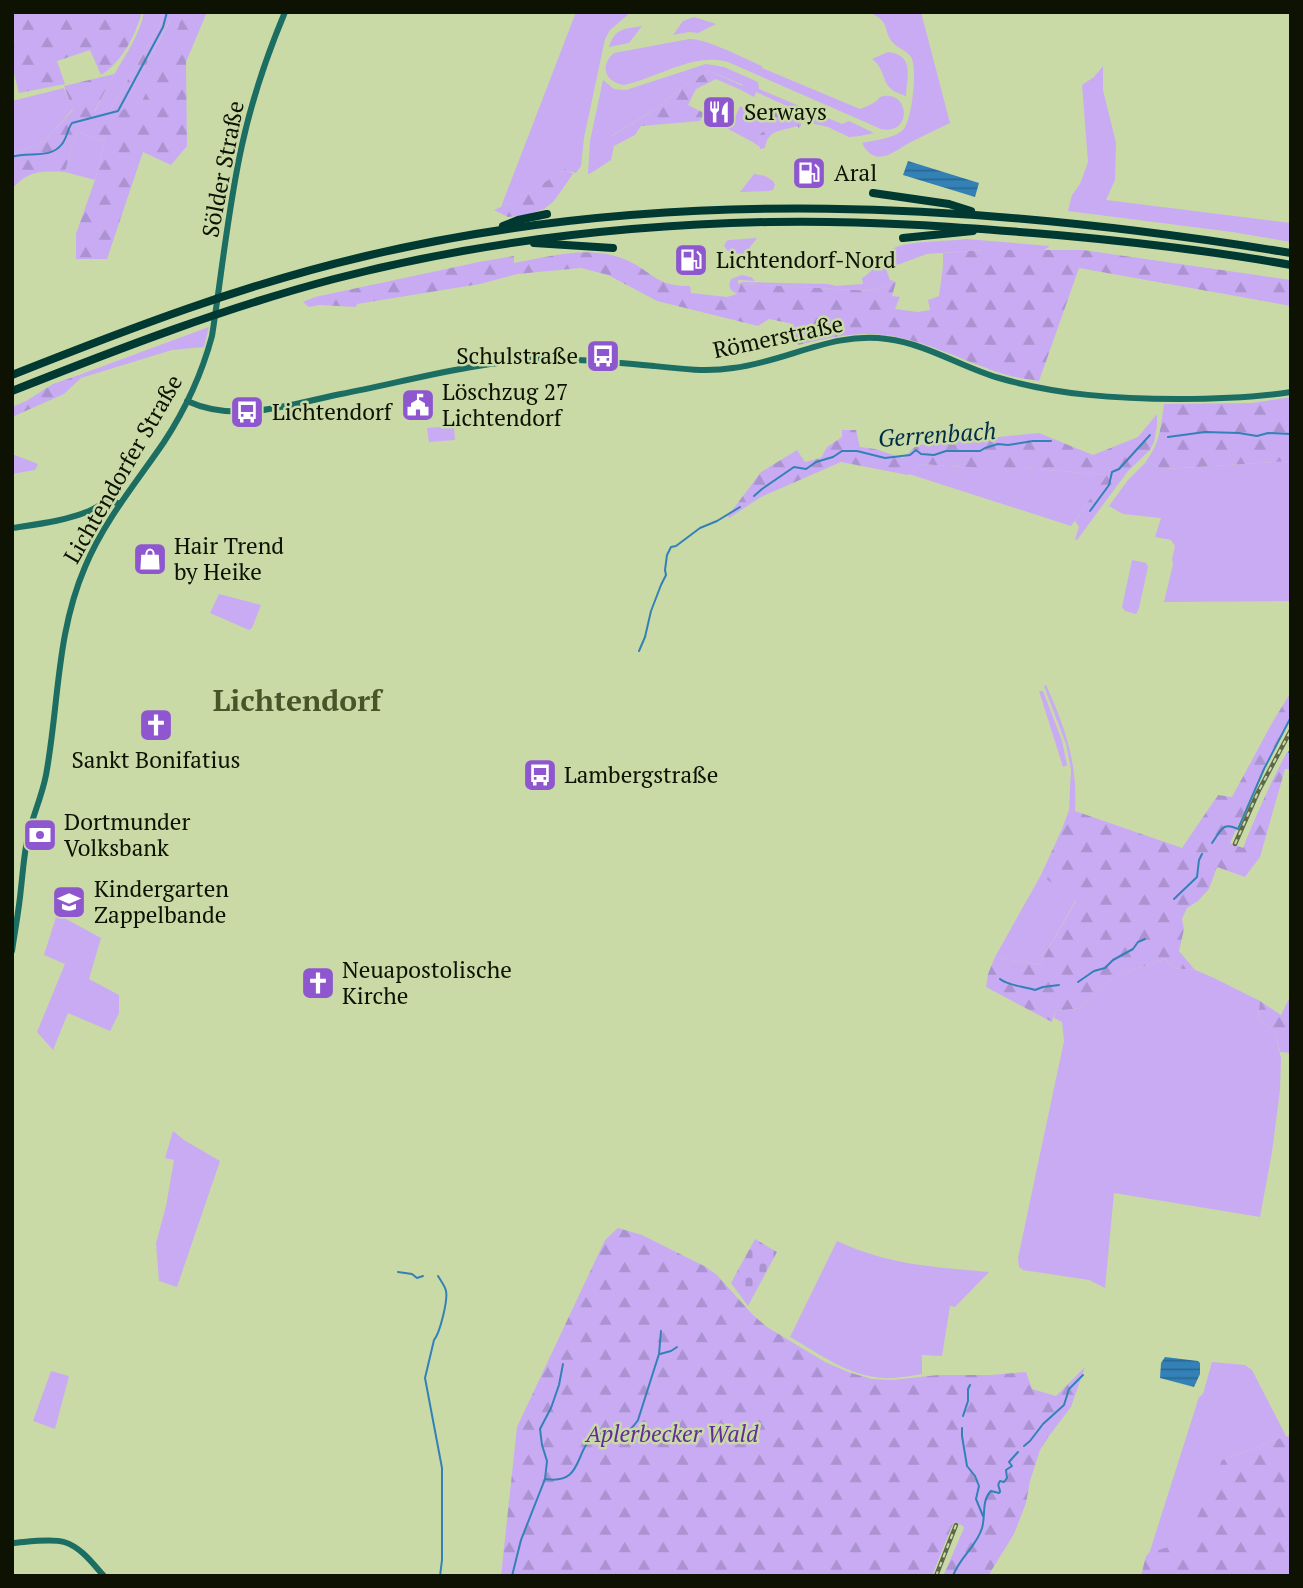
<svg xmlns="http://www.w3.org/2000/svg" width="1303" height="1588" viewBox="0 0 1303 1588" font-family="'PT Serif',serif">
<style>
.green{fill:#c9abf4}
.forest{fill:url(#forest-firs)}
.cemetery{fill:url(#cemetery-stones)}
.water{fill:url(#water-rules)}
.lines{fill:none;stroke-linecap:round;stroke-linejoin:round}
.stream{stroke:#3381b7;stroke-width:2}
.secondary{stroke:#1c6d62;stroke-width:6}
.highway{stroke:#003832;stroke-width:8}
.rail-casing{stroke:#5d6849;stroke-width:4.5}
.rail{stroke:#c9daa7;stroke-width:2;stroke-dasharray:5;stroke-linecap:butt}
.labels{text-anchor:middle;stroke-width:5;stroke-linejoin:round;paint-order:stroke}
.poi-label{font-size:23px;fill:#0d1202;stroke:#c9daa7;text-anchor:start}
.street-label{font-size:23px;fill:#0d1202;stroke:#c9daa7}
.park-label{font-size:23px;font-style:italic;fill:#642d9b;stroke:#c9daa7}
.water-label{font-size:24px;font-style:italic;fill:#002c48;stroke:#c9daa7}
.district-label{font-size:30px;font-weight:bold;fill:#485528;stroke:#c9daa7}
</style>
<defs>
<pattern id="forest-firs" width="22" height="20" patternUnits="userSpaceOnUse" patternTransform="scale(1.75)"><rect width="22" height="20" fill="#c9abf4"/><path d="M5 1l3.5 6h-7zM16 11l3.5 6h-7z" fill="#ab92d0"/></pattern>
<pattern id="cemetery-stones" width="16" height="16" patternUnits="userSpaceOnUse" patternTransform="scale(1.75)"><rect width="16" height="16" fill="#c9abf4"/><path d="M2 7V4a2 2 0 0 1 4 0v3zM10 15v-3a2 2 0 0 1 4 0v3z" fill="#ab92d0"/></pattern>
<pattern id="water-rules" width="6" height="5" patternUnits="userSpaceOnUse" patternTransform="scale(1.75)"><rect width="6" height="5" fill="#3381b7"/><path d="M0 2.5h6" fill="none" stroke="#2a6893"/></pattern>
</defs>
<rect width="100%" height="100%" fill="#c9daa7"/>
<g class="green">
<path d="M 144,12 L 162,12 L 160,25 L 110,111 L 94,113 C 101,100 107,85 115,73 C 126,54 140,34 144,12 Z"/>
<polygon points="169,12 179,12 180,26 142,101 121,111 170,21"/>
<polygon points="576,12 631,12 610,30 605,39 584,138 581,166 576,173 564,170 519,199 501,207"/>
<path d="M 868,12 L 921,12 L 950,123 C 936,130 922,136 909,143 C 892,153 875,168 862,143 C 874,140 893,139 903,130 C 912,121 918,68 911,57 C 907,51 900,49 894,44 C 881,30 893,22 868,12 Z"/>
<polygon points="694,17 716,24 698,33 689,32 673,35 683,21"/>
<path d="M 642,26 L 629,43 L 609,47 C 615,28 624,29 642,26 Z"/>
<path d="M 689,39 C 708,39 743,58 762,66 L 762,68 L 860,109 C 864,107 871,105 875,102 C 881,98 877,97 884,96 C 910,92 912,136 881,129 L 728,62 C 694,52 657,78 624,85 C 605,82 599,66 614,53 Z"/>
<path d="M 888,52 C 915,55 907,77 906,96 C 900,94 894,92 890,88 C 882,79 883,66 872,59 Z"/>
<polygon points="706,64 724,67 758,82 759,89 842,124 849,121 874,133 860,136 849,137 828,127 815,124 799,114 794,114 796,110 756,92 754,97 741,90 743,85 709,71 683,86 656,109 611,136 614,146 611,160 591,173 588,174 590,141 603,80 614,89 626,90"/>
<polygon points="1103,66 1103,90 1116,143 1115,180 1106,200 1291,223 1291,242 1232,232 1068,211 1072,195 1080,184 1088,162 1082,85 1094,77"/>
<polygon points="64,88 73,109 44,141 12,155 12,101"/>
<polygon points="740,106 768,121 768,128 759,135 760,147 751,141 726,128 732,114 736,115"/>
<polygon points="76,132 105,141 95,180 65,172"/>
<polygon points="754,174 765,176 773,181 775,185 773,190 769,191 740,192"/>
<polygon points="757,238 747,251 748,256 728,251 724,246 726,242 728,240"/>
<path d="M 966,239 L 1050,246 L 1044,250 L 982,250 L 927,254 L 886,269 L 890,280 L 896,282 L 874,291 L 741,284 L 737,294 L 731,290 L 729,285 L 731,279 L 742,275 L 751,277 L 755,281 L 738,280 L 738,283 L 740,284 L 741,282 L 828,284 L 836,286 L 863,284 L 862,278 C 875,271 881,255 894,248 C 912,240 946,242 966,239 Z"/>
<polygon points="209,327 204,347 172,350 81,378 79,375"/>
<polygon points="454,426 455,440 429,442 427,428"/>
<polygon points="12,454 38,464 35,470 12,474"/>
<polygon points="1291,461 1291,601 1164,602 1173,564 1172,559 1175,546 1171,540 1155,537 1161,518 1123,514 1109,506 1128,480 1145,463 1164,469"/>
<polygon points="922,464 974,468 1025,468 1108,475 1071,526 909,474"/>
<polygon points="1132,560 1146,563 1148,567 1139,608 1136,614 1125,611 1122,607"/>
<polygon points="219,594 261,605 252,628 249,630 210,613"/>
<path d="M 1046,685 C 1065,727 1078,764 1075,811 L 1069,810 L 1071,769 L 1066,744 L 1044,686 Z"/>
<polygon points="1039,691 1043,691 1062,741 1067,765 1063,767"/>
<polygon points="1041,875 1076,900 1039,965 995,957"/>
<polygon points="57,914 101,938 89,979 119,995 119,1013 110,1031 68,1013 53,1050 37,1032 65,964 44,955"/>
<polygon points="1165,959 1174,968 1195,970 1214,978 1260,1001 1258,1018 1275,1032 1281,1058 1280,1090 1272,1152 1260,1217 1114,1193 1105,1288 1089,1280 1023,1270 1019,1267 1018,1258 1064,1041 1062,1022 1054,1018 1055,1011 1081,1008 1113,977"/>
<polygon points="173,1131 184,1140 220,1161 177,1287 159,1281 156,1243 166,1206 174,1160 165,1158"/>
<path d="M 837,1241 C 888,1265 934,1267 989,1272 L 955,1307 L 950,1306 L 942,1356 L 922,1355 L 922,1374 C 909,1376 896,1379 884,1378 C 848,1376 820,1354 790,1337 Z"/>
<polygon points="1212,1362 1245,1365 1252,1370 1286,1436 1222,1460 1291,1576 1142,1576 1199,1397 1203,1394"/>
<polygon points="51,1371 69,1376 55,1429 33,1421"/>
</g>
<g class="forest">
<path d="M 12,12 L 142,12 C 135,36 122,62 101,75 L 90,50 L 57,61 L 65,84 L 19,93 L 12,66 Z"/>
<path d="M 162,12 L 169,12 L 170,20 L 122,110 L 142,101 L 179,26 L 179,12 L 207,12 L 186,62 L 187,146 L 171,165 L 143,152 L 107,259 L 76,259 L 76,234 L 95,180 L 105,141 L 76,132 L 65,172 C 41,171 29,170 12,189 L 12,155 L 44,141 L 73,110 L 64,86 L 114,74 L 94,112 L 110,111 L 160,25 Z"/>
<polygon points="709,71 743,86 741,90 716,79 696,89 688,105 704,113 700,121 641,126 635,135 614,146 610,137 656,109 683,86"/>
<path d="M 773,111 L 801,123 L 801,126 L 798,128 L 798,126 C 781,131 768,129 765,148 L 760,149 L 759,135 L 768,128 L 768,121 Z"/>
<polygon points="565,169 573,174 554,201 544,209 526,215 508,217 494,210 519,199"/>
<path d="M 982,250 L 1083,250 L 1291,280 L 1291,306 L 1079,268 L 1039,381 C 1028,379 1017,378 1007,375 C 963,362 920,336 873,334 C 847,333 823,339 798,345 L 793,324 L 769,319 L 758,326 L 657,301 L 608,275 L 581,268 L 517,274 L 480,284 L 357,304 L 356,307 L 320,305 L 309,307 L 303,302 L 315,297 L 479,262 L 514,256 L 514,263 C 549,257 587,245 621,258 C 651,268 653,287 690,286 L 691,293 L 727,297 L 737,294 L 741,284 L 874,291 L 896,282 L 892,296 L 900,297 L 895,309 L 918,312 L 930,310 L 928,300 L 939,296 L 943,266 L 943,253 Z"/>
<polygon points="79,375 81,378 64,394 12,417 12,407 26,401 53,384"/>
<path d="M 1291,397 L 1291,461 L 1164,469 L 1145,463 C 1161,441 1160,430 1164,404 L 1252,403 Z"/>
<polygon points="1157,414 1157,426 1154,442 1150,450 1128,471 1077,540 1075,539 1079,527 1075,521 1107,475 1025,468 974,468 922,464 908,475 841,462 761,497 729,518 728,516 761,472 797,450 805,462 821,458 827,447 842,437 842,430 856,430 860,447 875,449 903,458 917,445 1039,433 1093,455 1138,437"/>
<path d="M 1291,692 L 1291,719 L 1265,766 L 1230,843 L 1243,848 C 1256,815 1270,784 1287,752 L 1291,753 L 1291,769 L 1285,769 L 1260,857 L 1245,877 L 1217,867 L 1209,889 L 1198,901 L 1187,908 L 1182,919 L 1184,929 L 1179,951 L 1195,970 L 1174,968 L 1165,959 L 1113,977 L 1081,1008 L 1055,1011 L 1052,1022 L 986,987 L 988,974 L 995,957 L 1039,965 L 1076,901 L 1041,875 L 1062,829 L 1069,810 L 1075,811 L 1182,848 L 1218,795 L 1232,797 L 1272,723 Z"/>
<polygon points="1291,995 1291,1053 1280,1052 1275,1032 1258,1018 1260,1001 1281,1015"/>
<polygon points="618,1228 642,1235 706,1267 717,1275 752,1314 767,1327 825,1362 848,1372 872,1379 892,1380 938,1375 990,1375 1026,1372 1032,1389 1056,1396 1085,1367 1071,1407 1049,1436 1040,1450 1030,1481 1026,1503 1014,1534 988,1576 943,1576 964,1528 963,1526 955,1522 951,1528 932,1576 501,1576 517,1427 605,1240"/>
<polygon points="1286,1436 1291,1437 1291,1576 1141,1576 1146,1556 1149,1553 1187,1541 1222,1460"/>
</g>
<polygon class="cemetery" points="755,1239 777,1252 748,1306 731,1283"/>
<g class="water">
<polygon points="908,161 979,183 975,197 903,175"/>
<polygon points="1165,1357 1198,1361 1200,1363 1200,1374 1194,1387 1160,1378 1161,1363"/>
</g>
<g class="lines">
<g class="stream">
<path d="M 12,157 C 28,151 50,160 62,144 C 67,138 67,130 72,123 L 118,111 L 163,27 L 167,12"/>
<polyline points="1168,437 1205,432 1239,433 1257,436 1268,433 1291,434"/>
<polyline points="754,496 762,489 794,467 806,469 816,462 833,457 842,451 857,451 885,458 910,455 916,450 921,454 934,455 946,451 980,451 985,448 998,444 1008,445 1033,441 1051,441"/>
<polyline points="1090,511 1109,485 1112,472 1119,469 1150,435"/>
<polyline points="639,651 645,637 651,611 661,585 666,575 665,570 667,555 671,547 676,546 700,528 717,521 740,507"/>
<polyline points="1289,752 1291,753"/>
<path d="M 1212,843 C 1221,831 1222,821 1238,829 L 1264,769 L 1291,717"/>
<polyline points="1174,899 1197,877 1199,860 1202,854"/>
<path d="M 1000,979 C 1008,986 1024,986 1035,990 L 1043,987 L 1059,985"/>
<polyline points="1078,982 1094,971 1105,968 1113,960 1133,949 1138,942 1145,939"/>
<polyline points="398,1272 412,1274 417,1278 423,1276"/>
<path d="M 438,1276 C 441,1281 445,1286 446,1291 C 448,1300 440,1333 434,1340 L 425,1378 L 442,1468 L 442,1560 L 440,1576"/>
<polyline points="660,1354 671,1351 677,1347"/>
<polyline points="963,1416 968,1401 968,1389 970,1385"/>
<polyline points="962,1428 962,1436 967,1466 975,1476 979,1486 976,1499 983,1516"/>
<polyline points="1024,1446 1030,1441 1043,1424 1064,1405 1069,1389 1083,1375"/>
<polyline points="545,1479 547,1461 542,1445 540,1429 551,1408 559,1385 563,1364"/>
<path d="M 512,1576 L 521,1540 L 545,1479 C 584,1485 573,1452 596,1433 C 615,1434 625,1440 638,1420 L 659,1354 L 661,1331"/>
<path d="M 953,1576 C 959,1558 977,1546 982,1528 C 986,1515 981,1501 991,1491 L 999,1493 L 1000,1492 C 1000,1487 996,1486 1000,1481 L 1004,1482 L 1007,1478 L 1006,1470 L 1012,1466 L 1009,1462 L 1018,1452"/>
</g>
<g class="secondary">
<path d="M 187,401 C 237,424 290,404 341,394 C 408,381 474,362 542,359 C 579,358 617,363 654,366 C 681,369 707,372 733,368 C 786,362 833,331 887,339 C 927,344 961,367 999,378 C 1058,395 1117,399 1178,399 C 1216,399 1253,398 1291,392"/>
<path d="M 12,528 C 38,524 65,521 89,511 C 100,506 107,498 120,504"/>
<path d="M 12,951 C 15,930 19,910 21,888 C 23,871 24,853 28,836 C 33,815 42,796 46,775 C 59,705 56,634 85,567 C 104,521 136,483 164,442 C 185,410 202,373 212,336 C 222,272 228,208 242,145 C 252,99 267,55 285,12"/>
<path d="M 12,1543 C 27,1542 51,1538 64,1542 C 81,1547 93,1564 104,1576"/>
</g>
<g class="highway">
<polyline points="873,193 949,204 971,211"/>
<polyline points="503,226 518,220 547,214"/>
<polyline points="903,238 973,231"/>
<polyline points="534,243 613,248"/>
<path d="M 12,375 C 128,329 245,284 366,256 C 670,184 985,203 1291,253"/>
<path d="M 12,391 C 118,349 224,308 334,279 C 476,242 623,225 769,222 C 865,220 961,227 1057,235 C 1135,242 1213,251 1291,265"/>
</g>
<g class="rail-casing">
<g id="rail">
<polyline points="1235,844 1258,792 1291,730"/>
<polyline points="936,1576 956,1525"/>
</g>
</g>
<use href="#rail" class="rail"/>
</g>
<defs>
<g id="restaurant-square" transform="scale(1.75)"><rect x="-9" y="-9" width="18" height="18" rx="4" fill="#8f57cf" stroke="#c9daa7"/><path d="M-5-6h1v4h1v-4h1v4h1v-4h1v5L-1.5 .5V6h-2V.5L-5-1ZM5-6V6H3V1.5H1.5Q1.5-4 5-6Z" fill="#fff"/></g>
<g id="fuel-square" transform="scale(1.75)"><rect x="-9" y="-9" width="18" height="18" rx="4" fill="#8f57cf" stroke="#c9daa7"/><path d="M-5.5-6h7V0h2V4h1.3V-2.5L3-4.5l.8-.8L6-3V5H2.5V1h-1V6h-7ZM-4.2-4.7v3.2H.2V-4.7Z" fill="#fff"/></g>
<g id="bus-square" transform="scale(1.75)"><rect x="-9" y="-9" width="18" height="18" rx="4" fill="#8f57cf" stroke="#c9daa7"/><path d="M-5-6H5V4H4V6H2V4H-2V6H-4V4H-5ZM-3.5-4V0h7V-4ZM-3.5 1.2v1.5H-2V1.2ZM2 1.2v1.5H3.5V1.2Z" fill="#fff"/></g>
<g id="civic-square" transform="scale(1.75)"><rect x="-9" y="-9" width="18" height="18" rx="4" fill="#8f57cf" stroke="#c9daa7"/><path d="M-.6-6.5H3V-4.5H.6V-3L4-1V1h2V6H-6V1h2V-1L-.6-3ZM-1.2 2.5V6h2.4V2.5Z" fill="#fff"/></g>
<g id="shop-square" transform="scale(1.75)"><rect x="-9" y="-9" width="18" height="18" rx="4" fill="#8f57cf" stroke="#c9daa7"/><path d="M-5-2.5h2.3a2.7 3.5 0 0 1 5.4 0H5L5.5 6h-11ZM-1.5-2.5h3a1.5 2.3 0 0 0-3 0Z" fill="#fff"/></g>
<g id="church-square" transform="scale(1.75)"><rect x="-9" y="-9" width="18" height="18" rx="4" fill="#8f57cf" stroke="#c9daa7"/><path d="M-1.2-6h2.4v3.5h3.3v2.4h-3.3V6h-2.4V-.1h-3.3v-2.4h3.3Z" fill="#fff"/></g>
<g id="bank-square" transform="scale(1.75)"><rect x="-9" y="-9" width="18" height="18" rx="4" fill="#8f57cf" stroke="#c9daa7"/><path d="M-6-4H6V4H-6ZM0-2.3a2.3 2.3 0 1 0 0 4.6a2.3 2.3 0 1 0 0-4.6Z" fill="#fff"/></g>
<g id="school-square" transform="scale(1.75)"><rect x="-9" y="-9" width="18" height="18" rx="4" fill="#8f57cf" stroke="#c9daa7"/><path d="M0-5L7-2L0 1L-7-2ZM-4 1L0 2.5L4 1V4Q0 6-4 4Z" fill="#fff"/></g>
</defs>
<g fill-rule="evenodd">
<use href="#restaurant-square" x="719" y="112"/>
<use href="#fuel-square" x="809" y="173"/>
<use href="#fuel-square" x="691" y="260"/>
<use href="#bus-square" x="603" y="356"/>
<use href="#civic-square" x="418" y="405"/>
<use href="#bus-square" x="247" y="412"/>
<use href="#shop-square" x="150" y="559"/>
<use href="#church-square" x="156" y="725"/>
<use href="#bus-square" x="540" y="775"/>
<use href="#bank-square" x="40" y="835"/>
<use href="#school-square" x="69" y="902"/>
<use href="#church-square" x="318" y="983"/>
</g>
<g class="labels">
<g class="poi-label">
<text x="744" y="120">Serways</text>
<text x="834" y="181">Aral</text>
<text x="716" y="268">Lichtendorf-Nord</text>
<text x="578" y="364" text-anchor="end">Schulstraße</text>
<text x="442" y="400">Löschzug 27<tspan x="442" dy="26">Lichtendorf</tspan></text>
<text x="272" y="420">Lichtendorf</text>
<text x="174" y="554">Hair Trend<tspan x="174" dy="26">by Heike</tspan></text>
<text x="156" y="768" text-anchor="middle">Sankt Bonifatius</text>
<text x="564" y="783">Lambergstraße</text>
<text x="64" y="830">Dortmunder<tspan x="64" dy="26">Volksbank</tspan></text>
<text x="94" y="897">Kindergarten<tspan x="94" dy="26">Zappelbande</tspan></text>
<text x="342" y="978">Neuapostolische<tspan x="342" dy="26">Kirche</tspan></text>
</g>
<g class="street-label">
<text transform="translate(223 169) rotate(-79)" y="8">Sölder Straße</text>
<text transform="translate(778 337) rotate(-12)" y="8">Römerstraße</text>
<text transform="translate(123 469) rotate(-60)" y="8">Lichtendorfer Straße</text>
</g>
<g class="park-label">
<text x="672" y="1442">Aplerbecker Wald</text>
</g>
<g class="water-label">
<text transform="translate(937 435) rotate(-4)" y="8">Gerrenbach</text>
</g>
<g class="district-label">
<text x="297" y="711">Lichtendorf</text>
</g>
</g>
<rect width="1303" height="1588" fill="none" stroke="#0d1202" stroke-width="28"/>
</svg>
